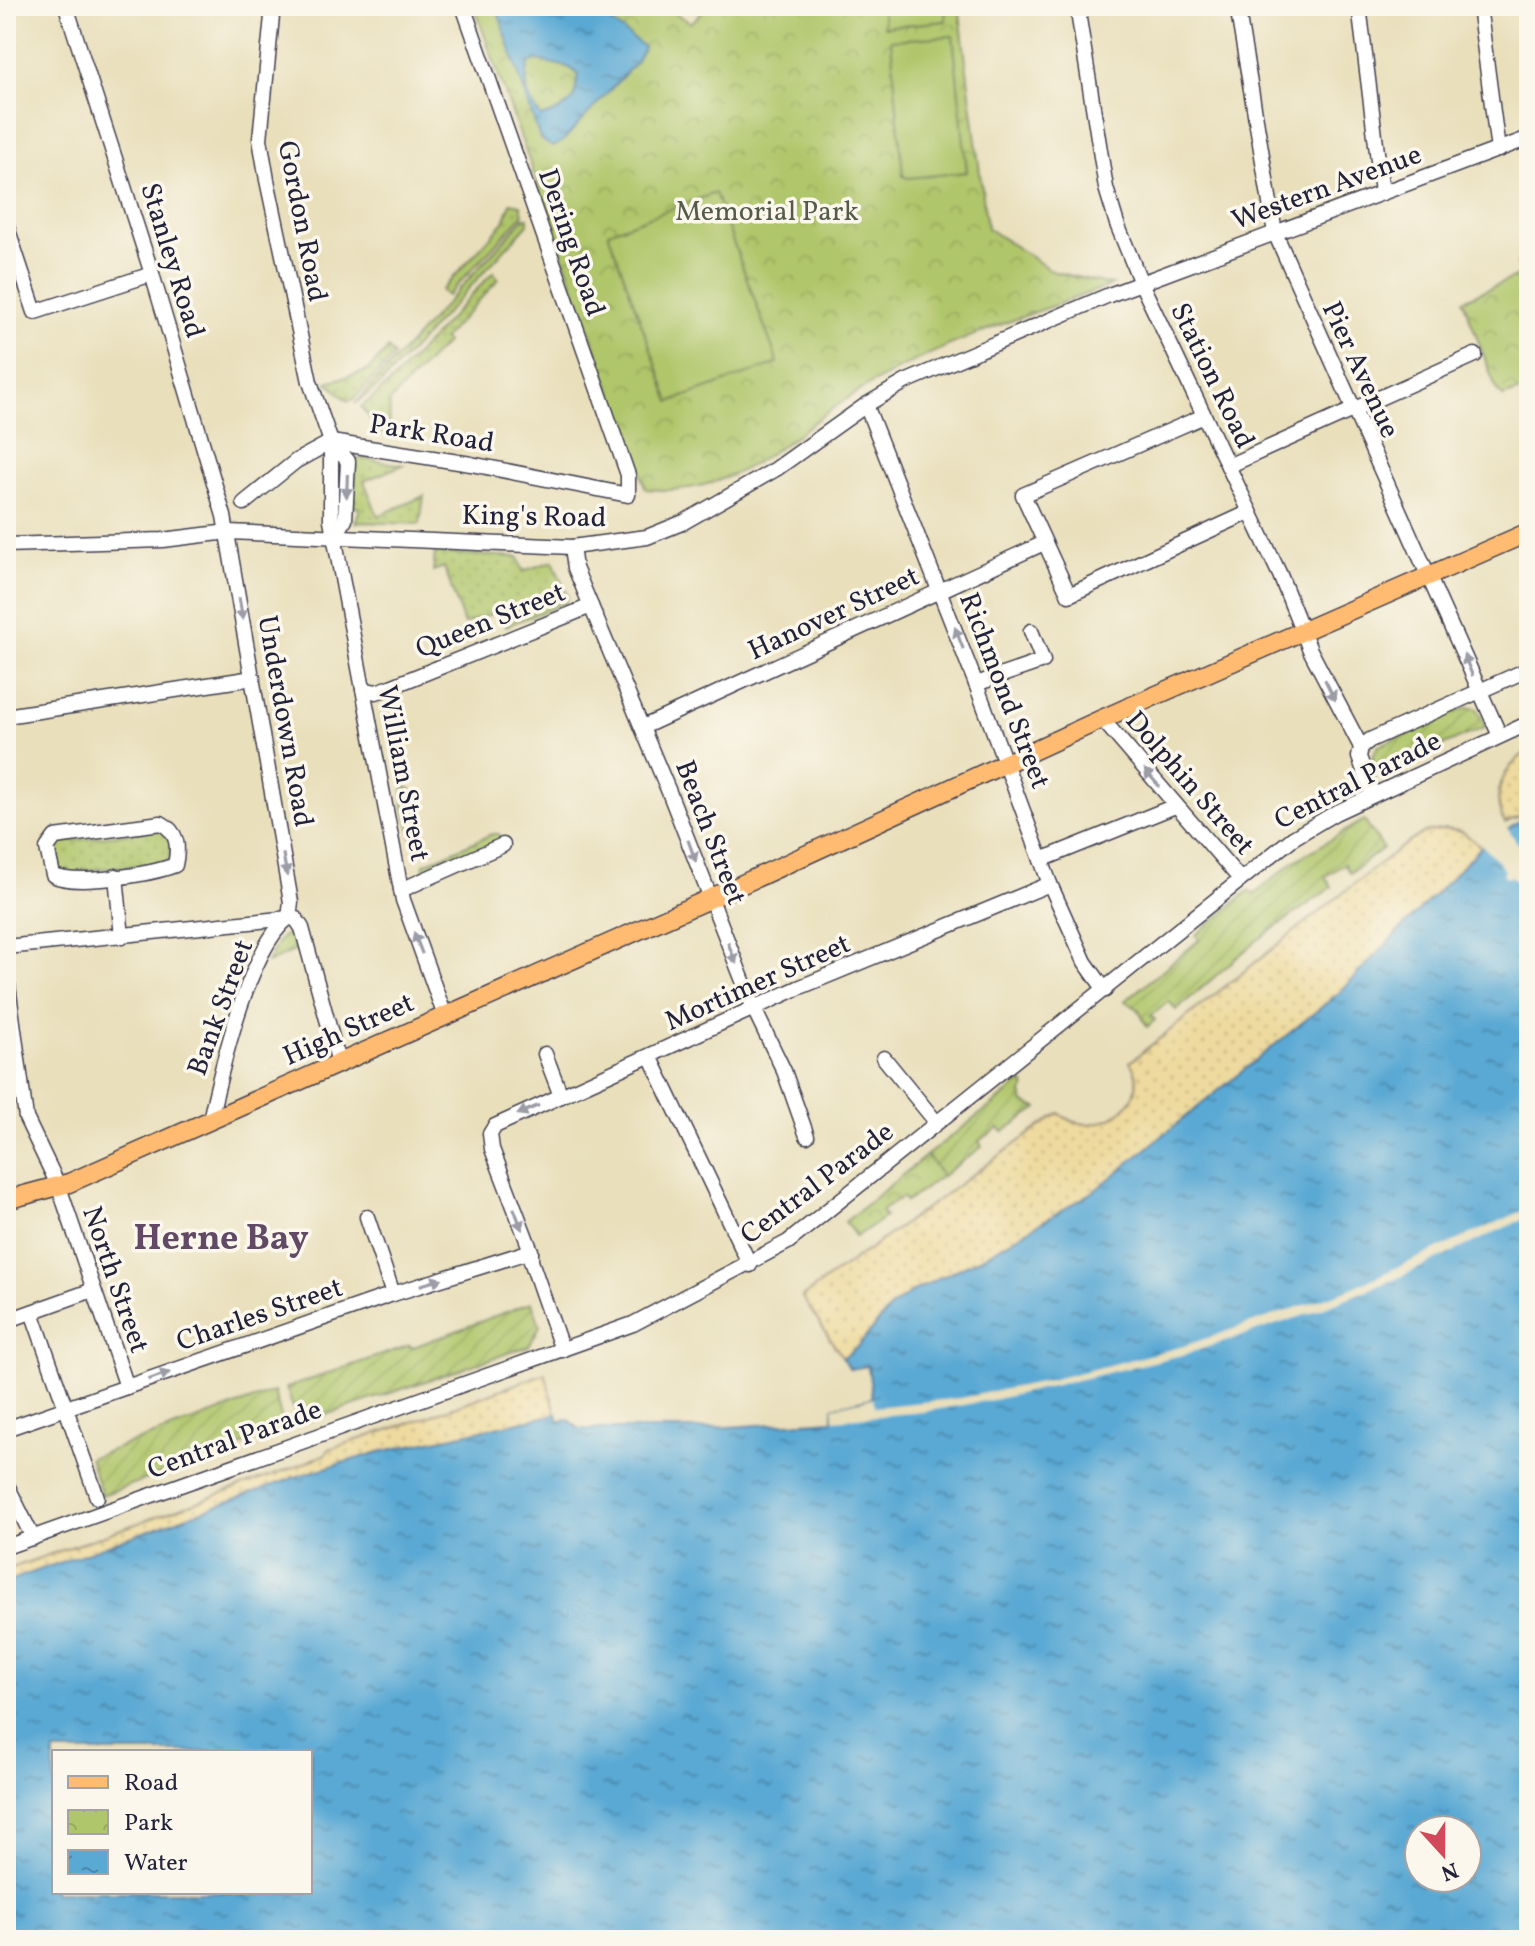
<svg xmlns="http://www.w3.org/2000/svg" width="1535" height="1946" viewBox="0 0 1535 1946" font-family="Vollkorn,serif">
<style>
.grass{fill:url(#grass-dots);stroke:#697452;stroke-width:2}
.sand{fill:url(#sand-dots);stroke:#887e6c;stroke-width:2}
.park{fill:url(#park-crowns);stroke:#697452;stroke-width:2}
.garden{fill:url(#garden-furrows);stroke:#697452;stroke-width:2}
.pitch{fill:#b0c66a;stroke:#697452;stroke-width:2}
.water{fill:url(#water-ripples);stroke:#3e6688;stroke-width:2;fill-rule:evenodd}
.pier{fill:#e9dfbb}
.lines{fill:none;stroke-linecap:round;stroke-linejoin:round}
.minor-casing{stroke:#403e4e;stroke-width:17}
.major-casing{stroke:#403e4e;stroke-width:21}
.minor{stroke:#fff;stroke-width:14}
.major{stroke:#ffbb71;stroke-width:18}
.oneway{fill:#9c9ca7}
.labels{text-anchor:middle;stroke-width:7;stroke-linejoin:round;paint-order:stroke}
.street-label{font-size:28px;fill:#22223b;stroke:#fbf7ec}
.park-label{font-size:28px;fill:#545b4b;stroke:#fbf7ec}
.district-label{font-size:36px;font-weight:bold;fill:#624a66;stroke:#fbf7ec}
</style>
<defs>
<pattern id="grass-dots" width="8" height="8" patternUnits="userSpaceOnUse" patternTransform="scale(2)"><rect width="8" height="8" fill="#b0c66a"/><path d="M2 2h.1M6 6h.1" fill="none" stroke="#97aa5d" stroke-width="1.8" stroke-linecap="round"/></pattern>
<pattern id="sand-dots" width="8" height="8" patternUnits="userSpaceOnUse" patternTransform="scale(2)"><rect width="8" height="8" fill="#eeda9e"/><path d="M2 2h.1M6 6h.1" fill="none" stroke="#ccbb89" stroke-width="1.8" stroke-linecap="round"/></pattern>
<pattern id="park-crowns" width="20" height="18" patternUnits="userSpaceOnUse" patternTransform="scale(2)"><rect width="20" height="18" fill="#b0c66a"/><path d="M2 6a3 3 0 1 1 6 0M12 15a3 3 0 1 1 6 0" fill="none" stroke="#97aa5d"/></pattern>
<pattern id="garden-furrows" width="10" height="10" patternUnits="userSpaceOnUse" patternTransform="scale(2)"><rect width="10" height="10" fill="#b0c66a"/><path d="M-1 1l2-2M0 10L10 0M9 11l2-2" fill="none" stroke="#97aa5d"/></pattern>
<pattern id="water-ripples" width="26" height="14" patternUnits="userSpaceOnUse" patternTransform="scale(2)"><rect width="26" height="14" fill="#5aa9d4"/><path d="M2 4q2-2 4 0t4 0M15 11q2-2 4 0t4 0" fill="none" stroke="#4a89ad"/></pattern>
</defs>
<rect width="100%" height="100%" fill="#fbf7ec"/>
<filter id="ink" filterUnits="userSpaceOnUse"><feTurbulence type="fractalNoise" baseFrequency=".0125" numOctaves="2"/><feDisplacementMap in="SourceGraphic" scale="16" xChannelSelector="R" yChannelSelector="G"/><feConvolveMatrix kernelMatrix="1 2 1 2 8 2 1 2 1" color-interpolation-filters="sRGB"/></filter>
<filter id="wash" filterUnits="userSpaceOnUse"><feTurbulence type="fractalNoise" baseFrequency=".006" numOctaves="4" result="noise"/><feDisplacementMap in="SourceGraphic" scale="32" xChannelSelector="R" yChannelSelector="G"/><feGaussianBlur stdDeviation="1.8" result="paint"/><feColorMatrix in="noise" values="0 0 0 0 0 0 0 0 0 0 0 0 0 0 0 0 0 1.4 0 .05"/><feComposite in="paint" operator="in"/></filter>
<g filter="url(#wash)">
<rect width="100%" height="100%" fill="#e9dfbb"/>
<g class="grass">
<polygon points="511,203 521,205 523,215 447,296 441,291 504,222"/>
<polygon points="524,218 528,218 528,224 379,386 355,404"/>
<polygon points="493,272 499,279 443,339 446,343 390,401 389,432 381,433 361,407 389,384"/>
<polygon points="388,349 394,356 354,399 348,401 327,382 367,371"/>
<polygon points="361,458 403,465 364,481 378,516 424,496 420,524 355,522 360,509 353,505 356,460"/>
<polygon points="435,553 518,557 523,571 553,561 568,597 565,603 506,626 500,611 464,624 444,567 433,571"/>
<path d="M 405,786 L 411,789 L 426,844 L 423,851 C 411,843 398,799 405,786 Z"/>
<polygon points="160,829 171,838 170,860 157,863 78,871 78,876 59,874 51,849 57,843"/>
<polygon points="492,834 499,834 502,841 423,873 424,864"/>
</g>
<g class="sand">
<path d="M 1529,750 L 1529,812 L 1505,823 C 1489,794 1504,767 1529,750 Z"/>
<path d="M 1446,829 L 1463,832 L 1481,847 L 1340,992 L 1241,1075 L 1093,1192 L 981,1258 L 913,1291 L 891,1307 L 859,1345 L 843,1358 L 802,1297 L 1059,1113 C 1094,1145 1157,1100 1130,1062 L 1397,850 L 1423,833 Z"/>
<polygon points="545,1373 566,1449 6,1612 6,1570 290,1469 326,1454 329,1449 422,1419"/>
</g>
<g class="park">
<path d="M 474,6 L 664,6 L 691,23 L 708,6 L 959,6 L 987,228 L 1054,272 L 1112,285 C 1030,314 946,341 871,384 C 795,426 741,500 646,489 Z"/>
<polygon points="1529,258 1529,388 1503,397 1497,391 1463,300 1520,275 1517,263"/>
<polygon points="927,1155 942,1176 906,1202 902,1197 881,1211 885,1217 856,1237 845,1222"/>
</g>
<g class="garden">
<polygon points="1465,708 1476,708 1486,727 1379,773 1372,757 1378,746"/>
<polygon points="1364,820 1383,848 1350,873 1344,864 1325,877 1332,887 1255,942 1176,1010 1169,1001 1151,1016 1155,1020 1147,1027 1138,1009 1125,1001 1199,940 1196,935 1249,890 1254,895 1293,862"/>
<polygon points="288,932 295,937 299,949 267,963 278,941"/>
<polygon points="1022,1082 1026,1087 1022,1093 1024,1103 1038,1108 1003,1132 999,1128 979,1141 982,1147 942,1176 927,1155"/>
<polygon points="532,1302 540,1326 529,1346 299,1424 286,1388 410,1345 411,1348"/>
<polygon points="274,1392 285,1430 102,1495 89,1458"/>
</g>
<g class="pitch">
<polygon points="882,6 945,6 946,21 884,27"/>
<polygon points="953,36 967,172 908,178 903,176 891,40"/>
<polygon points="715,193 778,363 670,402 608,232"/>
</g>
<g class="water">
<path d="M 496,6 L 591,6 L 644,47 L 637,61 L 562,142 L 553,147 L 540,139 ZM 536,60 L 568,67 L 579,75 L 573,100 L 559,111 L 541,117 C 528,100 523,85 529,64 Z"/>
<path d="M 1529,815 L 1529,1940 L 6,1940 L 6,1582 L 301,1475 L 379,1452 L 557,1414 L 559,1422 L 567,1419 L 580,1429 L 698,1429 L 833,1420 L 833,1407 L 872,1398 L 868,1366 L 850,1369 L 843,1358 L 859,1345 L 891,1307 L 913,1291 L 981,1258 L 1093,1192 L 1340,992 L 1481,847 ZM 54,1752 L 310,1752 L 310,1892 L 54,1892 ZM 1419,1830 L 1467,1830 L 1467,1878 L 1419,1878 Z"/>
</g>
<g class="pier">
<polygon points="1505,825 1525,854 1529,854 1529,897 1511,876 1507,878 1503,874 1505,871 1496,859 1480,843"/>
<polygon points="1529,1208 1529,1216 1400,1277 1302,1316 1186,1354 997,1399 922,1412 834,1420 833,1407 873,1398 875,1407 961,1398 1050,1380 1184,1346 1345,1291"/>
</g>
</g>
<g filter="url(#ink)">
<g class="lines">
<g class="minor-casing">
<g id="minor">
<polyline points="66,6 152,274 224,516 291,902 289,918"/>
<polyline points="273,6 260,139 267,180 310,382 331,442 331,520 403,900 445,1016"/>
<polyline points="1077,6 1106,188 1117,224 1141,283 1280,575 1310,650 1361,747"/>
<polyline points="1237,6 1275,233 1500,736"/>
<polyline points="1359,6 1382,193"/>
<polyline points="1479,6 1498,150"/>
<polyline points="6,224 35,312 152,274"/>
<polyline points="866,405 976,684 1050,884 1085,962 1105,990"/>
<polyline points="1204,416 1023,495 1069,595 1250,512"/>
<polyline points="331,442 348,461 345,520 336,535"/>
<polyline points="1228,466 1475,355"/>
<polyline points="244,503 296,461 331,442 471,464 628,495 628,475 463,6"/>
<polyline points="6,545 163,540 228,532 572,547 647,537 684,522 776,469 866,405 905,382 1109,295 1529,138"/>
<polyline points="572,547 575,568 669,792 754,1009 784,1071 807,1136"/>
<polyline points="976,684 1043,661 1031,631"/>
<polyline points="363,689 376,692 388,688 591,606"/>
<polyline points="6,716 253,678"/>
<polyline points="1102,719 1240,879"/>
<polyline points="643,727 1044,543"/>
<polyline points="1361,747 1370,740 1529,669"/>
<polyline points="1361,747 1359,757 1373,795"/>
<path d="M 161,823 C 178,832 179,847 175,865 C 152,874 74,887 53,875 L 47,848 L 55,837 Z"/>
<polyline points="1041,860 1175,806"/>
<polyline points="116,876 122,937"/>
<polyline points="401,890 503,845"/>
<polyline points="289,918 296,919 302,928 339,1063"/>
<polyline points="6,947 289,918"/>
<polyline points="6,971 26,1118 59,1187 127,1387"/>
<polyline points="545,1054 561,1096"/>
<polyline points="650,1056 750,1265"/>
<polyline points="884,1058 936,1122"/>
<path d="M 210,1120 C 221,1070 249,949 288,918"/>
<polyline points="367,1217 393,1294"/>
<polyline points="32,1312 97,1497"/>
<polyline points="6,1321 93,1290"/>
<polyline points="562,1350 531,1261 531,1251 492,1149 490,1134 495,1126 798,988 1050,884"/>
<polyline points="6,1429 393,1294 531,1251"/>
<polyline points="6,1483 33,1538"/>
<polyline points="6,1547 633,1324 788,1242 1293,838 1335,813 1529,723"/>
</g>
</g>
<g class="major-casing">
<polyline id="major" points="6,1200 69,1183 736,887 1102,719 1529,532"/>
</g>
<use href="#minor" class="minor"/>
<use href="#major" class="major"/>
</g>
<defs><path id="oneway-solid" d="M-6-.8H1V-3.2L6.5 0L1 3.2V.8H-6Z" transform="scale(2)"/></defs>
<g class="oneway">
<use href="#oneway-solid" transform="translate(347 486) rotate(92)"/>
<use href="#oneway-solid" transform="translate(241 609) rotate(80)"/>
<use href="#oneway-solid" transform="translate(959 638) rotate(-111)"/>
<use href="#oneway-solid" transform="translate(1468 665) rotate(-113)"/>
<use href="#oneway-solid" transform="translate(1330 690) rotate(64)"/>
<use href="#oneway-solid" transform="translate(1152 778) rotate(-131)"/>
<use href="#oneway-solid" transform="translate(692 851) rotate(70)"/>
<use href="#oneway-solid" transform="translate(285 865) rotate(80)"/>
<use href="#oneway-solid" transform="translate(418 943) rotate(-111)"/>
<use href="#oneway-solid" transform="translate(732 953) rotate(68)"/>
<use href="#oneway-solid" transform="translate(528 1110) rotate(157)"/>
<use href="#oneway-solid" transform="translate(518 1219) rotate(69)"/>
<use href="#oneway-solid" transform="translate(431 1282) rotate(-17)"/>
<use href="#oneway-solid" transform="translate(159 1376) rotate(-19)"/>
</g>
</g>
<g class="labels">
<g class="street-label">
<text transform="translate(1326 186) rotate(-20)" y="10">Western Avenue</text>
<text transform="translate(304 221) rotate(79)" y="10">Gordon Road</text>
<text transform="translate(573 242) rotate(71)" y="10">Dering Road</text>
<text transform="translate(174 260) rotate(73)" y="10">Stanley Road</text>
<text transform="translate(1362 369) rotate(65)" y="10">Pier Avenue</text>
<text transform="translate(1214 375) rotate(64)" y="10">Station Road</text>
<text transform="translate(432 432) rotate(9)" y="10">Park Road</text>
<text transform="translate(534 515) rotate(1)" y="10">King's Road</text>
<text transform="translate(833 612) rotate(-25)" y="10">Hanover Street</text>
<text transform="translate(490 619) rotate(-22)" y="10">Queen Street</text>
<text transform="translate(1006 690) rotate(69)" y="10">Richmond Street</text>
<text transform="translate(287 721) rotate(80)" y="10">Underdown Road</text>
<text transform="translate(405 773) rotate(79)" y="10">William Street</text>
<text transform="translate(1357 779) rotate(-27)" y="10">Central Parade</text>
<text transform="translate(1191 782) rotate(49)" y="10">Dolphin Street</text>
<text transform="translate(712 832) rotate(69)" y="10">Beach Street</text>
<text transform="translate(757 981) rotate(-24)" y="10">Mortimer Street</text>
<text transform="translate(219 1007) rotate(-70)" y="10">Bank Street</text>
<text transform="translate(348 1028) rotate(-24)" y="10">High Street</text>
<text transform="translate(816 1182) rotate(-37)" y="10">Central Parade</text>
<text transform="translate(117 1279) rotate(71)" y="10">North Street</text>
<text transform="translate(259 1313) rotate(-19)" y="10">Charles Street</text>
<text transform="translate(234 1438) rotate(-20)" y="10">Central Parade</text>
</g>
<g class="park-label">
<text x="767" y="220">Memorial Park</text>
</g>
<g class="district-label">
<text x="221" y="1249">Herne Bay</text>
</g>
</g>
<rect width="1535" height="1946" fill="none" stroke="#fbf7ec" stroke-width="32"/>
<rect x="52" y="1750" width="260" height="144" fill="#fbf7ec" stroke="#a4a2a5" stroke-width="2"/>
<rect x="68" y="1776" width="40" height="12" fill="#ffbb71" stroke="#a4a2a5" stroke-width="2"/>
<text x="124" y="1790" font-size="24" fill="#22223b">Road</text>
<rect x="68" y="1810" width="40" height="24" fill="url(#park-crowns)" stroke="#a4a2a5" stroke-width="2"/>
<text x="124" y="1830" font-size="24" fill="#22223b">Park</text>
<rect x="68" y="1850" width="40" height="24" fill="url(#water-ripples)" stroke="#a4a2a5" stroke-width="2"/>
<text x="124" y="1870" font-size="24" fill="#22223b">Water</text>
<g transform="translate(1443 1854) rotate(159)"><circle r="38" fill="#fbf7ec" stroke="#a4a2a5" stroke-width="2"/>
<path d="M0-6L14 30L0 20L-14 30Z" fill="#d1495b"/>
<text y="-12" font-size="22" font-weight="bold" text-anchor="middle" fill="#22223b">N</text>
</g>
</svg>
